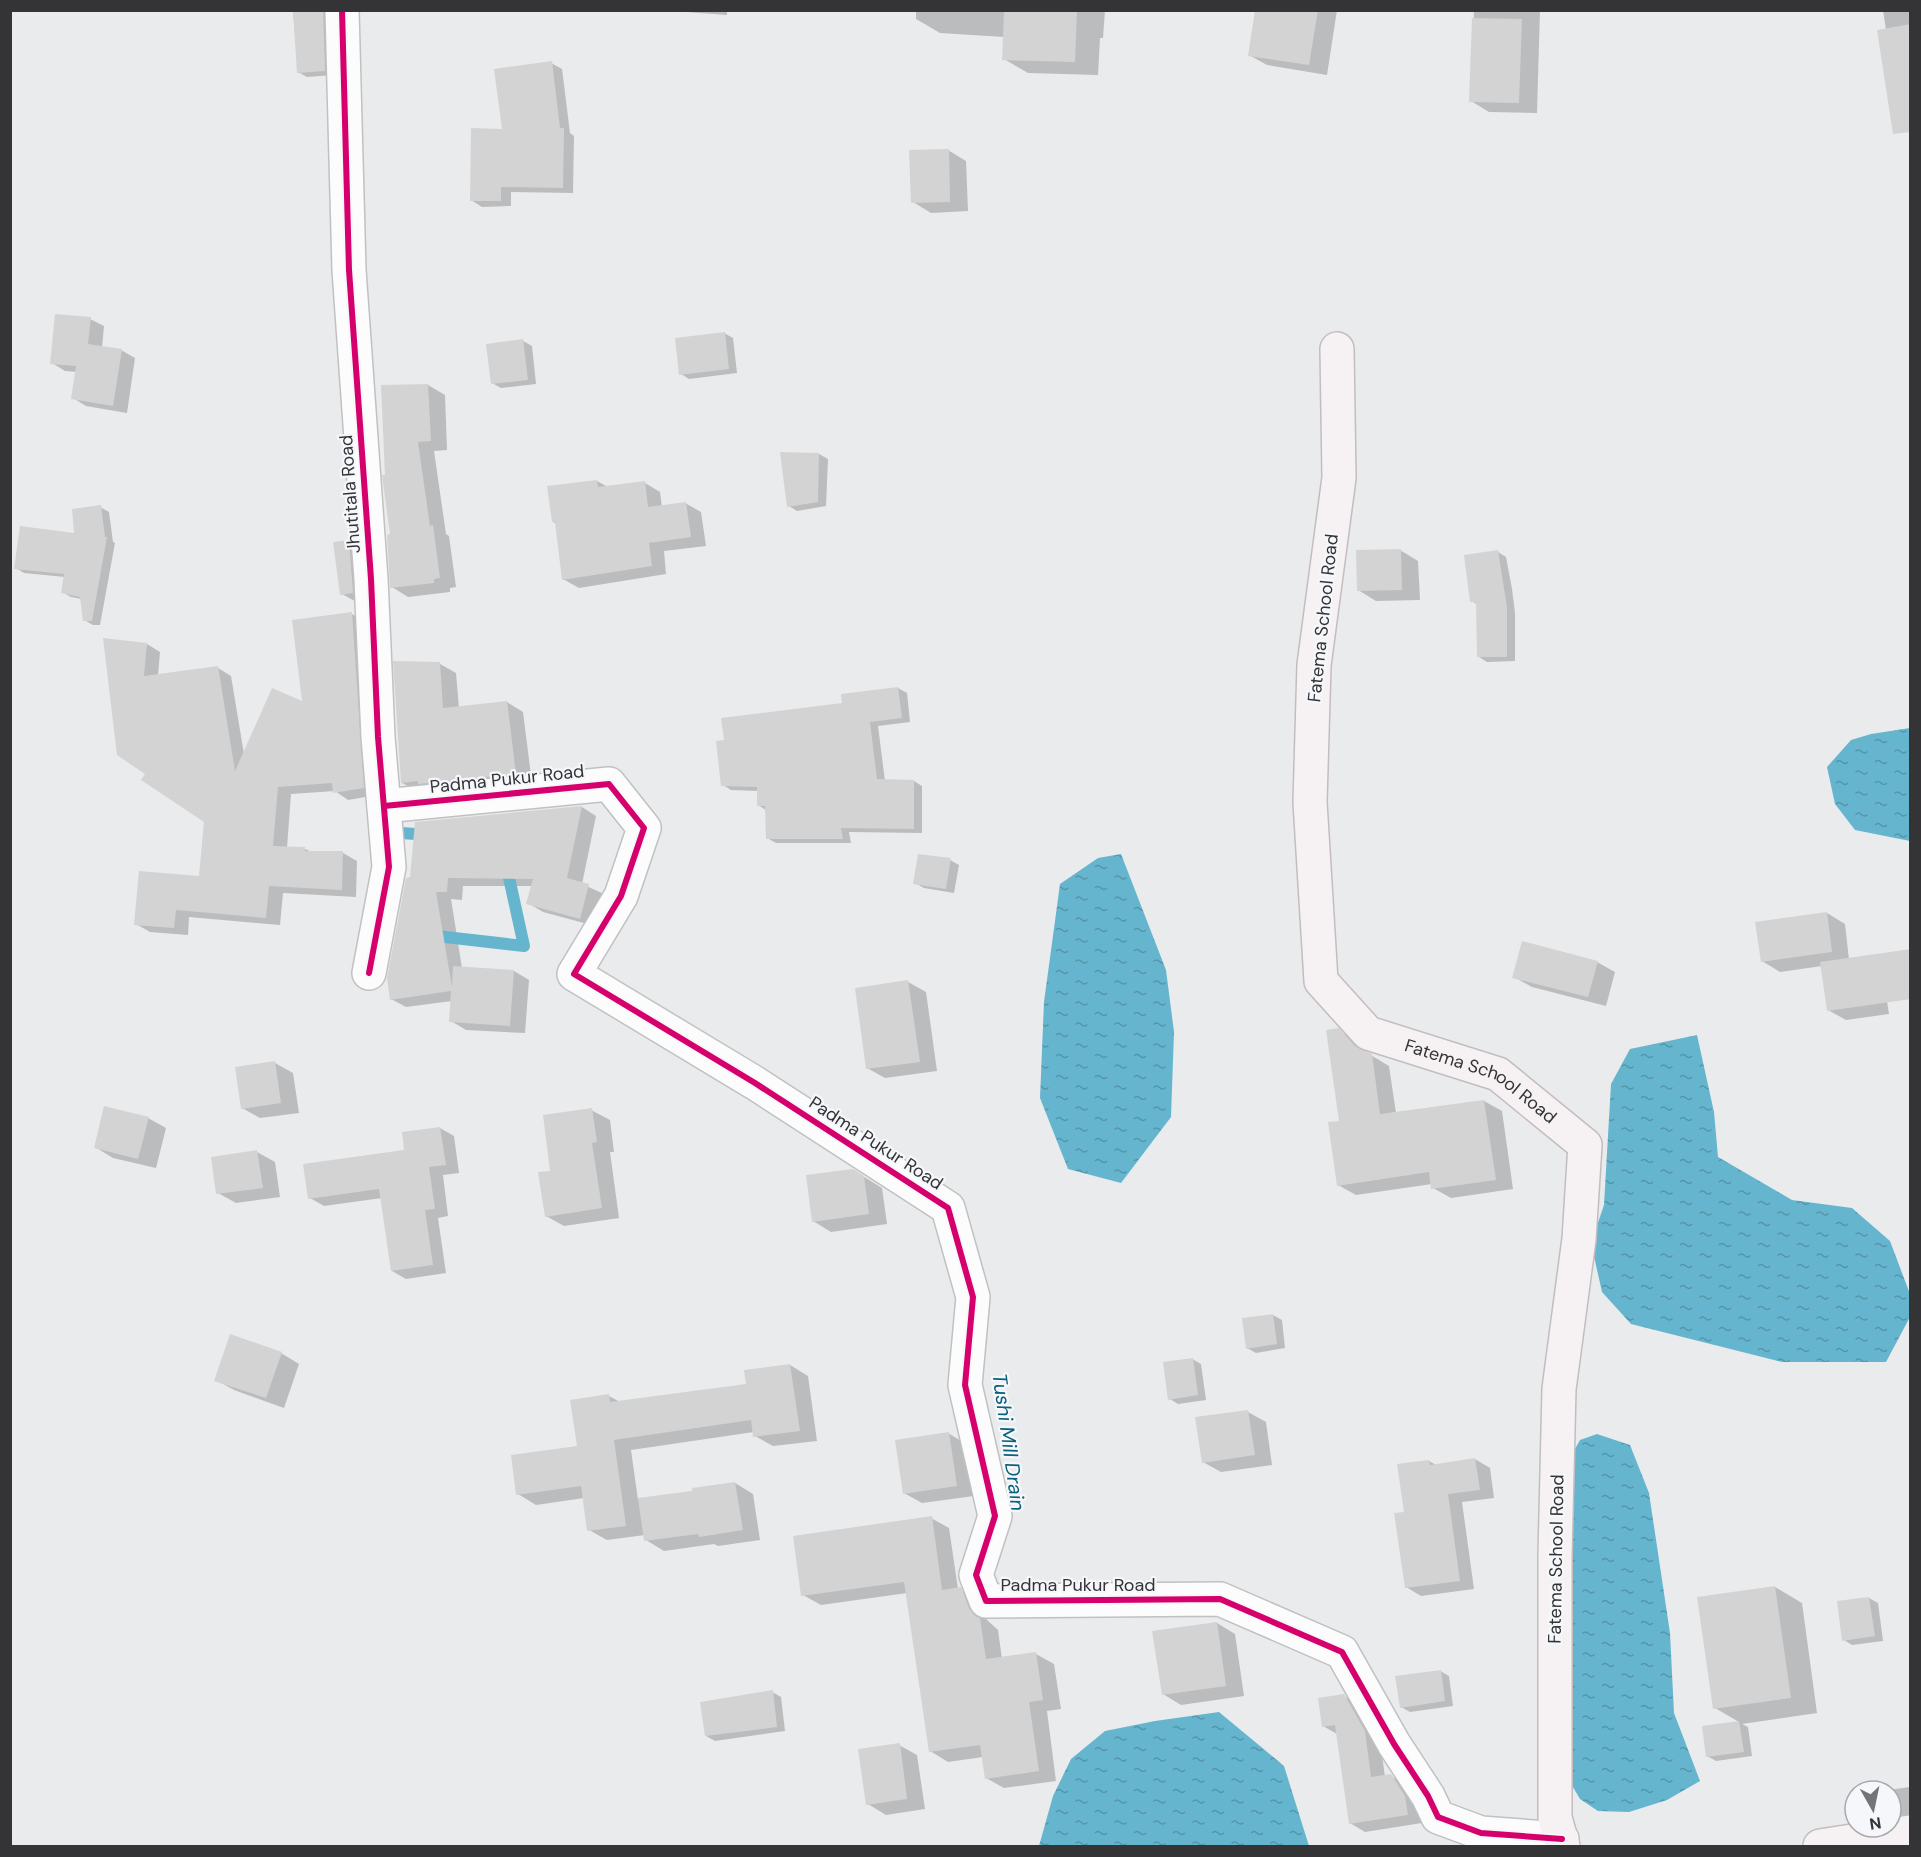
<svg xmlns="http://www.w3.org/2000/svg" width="1921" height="1857" viewBox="0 0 1921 1857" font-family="'DM Sans',sans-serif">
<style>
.water{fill:url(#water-ripples)}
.shadow{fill:#0003}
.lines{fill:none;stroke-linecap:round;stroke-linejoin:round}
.stream{stroke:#66b5cf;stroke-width:12}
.building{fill:#d4d3d4}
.minor-casing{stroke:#bfc1c2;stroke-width:36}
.major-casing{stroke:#c4bdc0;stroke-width:36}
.minor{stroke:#fcfcfc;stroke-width:33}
.major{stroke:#f6f2f3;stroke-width:33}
.cycleway-casing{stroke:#f5f7fb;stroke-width:10}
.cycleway{stroke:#d6006c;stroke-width:6}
.labels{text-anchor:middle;stroke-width:4.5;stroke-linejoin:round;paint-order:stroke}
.street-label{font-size:18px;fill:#343436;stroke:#f5f7fb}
.water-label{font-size:20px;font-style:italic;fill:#09617b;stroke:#f5f7fb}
</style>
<defs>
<pattern id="water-ripples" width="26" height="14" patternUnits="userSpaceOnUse" patternTransform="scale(1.5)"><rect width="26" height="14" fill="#66b5cf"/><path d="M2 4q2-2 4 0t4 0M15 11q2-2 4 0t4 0" fill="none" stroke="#5594a9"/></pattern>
</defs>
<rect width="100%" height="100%" fill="#e9ebed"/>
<g class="water">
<polygon points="1910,728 1910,841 1855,830 1835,804 1827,767 1851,740 1871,734"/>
<polygon points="1121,854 1166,970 1174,1032 1171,1117 1121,1183 1068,1169 1040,1098 1044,1002 1060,884 1098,858"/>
<polygon points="1697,1035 1714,1112 1718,1157 1792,1200 1852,1208 1890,1241 1910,1294 1910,1317 1886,1362 1782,1362 1631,1324 1602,1292 1591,1243 1604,1205 1611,1084 1630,1049"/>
<polygon points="1597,1434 1630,1445 1649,1493 1670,1633 1674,1713 1700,1781 1667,1800 1629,1812 1598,1811 1580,1799 1563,1770 1566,1465 1580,1440"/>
<polygon points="1219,1712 1284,1766 1309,1846 1039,1846 1053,1796 1071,1759 1105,1731 1155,1721"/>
</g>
<g class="shadow">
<polygon points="293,10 333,10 333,75 307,77 298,72"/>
<polygon points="658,10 727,10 727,15"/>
<polygon points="916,10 1105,10 1103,38 1100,38 1098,75 1028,73 1004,59 1004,37 940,33 916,19"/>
<polygon points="1256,10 1337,10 1327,75 1267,65 1249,55"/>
<polygon points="1474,10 1540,10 1537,113 1489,112 1471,101"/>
<polygon points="1883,10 1910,10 1910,98 1886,30"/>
<polygon points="551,63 562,69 570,133 574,136 573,193 511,192 511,206 482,207 471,200 503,130"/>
<polygon points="948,150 966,161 968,211 931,213 913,202"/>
<polygon points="90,319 104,326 102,348 121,350 135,358 127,413 86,406 73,398 77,372 65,371 52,363"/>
<polygon points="724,333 733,338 737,373 689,379 681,374"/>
<polygon points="523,341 532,346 536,384 501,388 492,383"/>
<polygon points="428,385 445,395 447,450 434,451 446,534 449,536 456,587 450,588 450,592 408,597 392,587 392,536 386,476 382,387"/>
<polygon points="819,454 828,459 826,506 797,511 789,506"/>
<polygon points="597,481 608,487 645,483 660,492 662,507 685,503 701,512 706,546 664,551 666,574 579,588 563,579 557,524 553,522"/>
<polygon points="100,507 109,512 113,542 115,543 100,625 93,625 84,620 82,599 71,597 62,592 65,577 24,573 16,568 76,535"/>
<polygon points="349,541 367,551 360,604 342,594 335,543"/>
<polygon points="1400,550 1418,561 1420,600 1376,601 1358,590"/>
<polygon points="1498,552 1506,557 1512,589 1515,613 1515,661 1487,662 1479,657 1478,605 1472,601"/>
<polygon points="352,614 365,622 377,795 348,800 335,791 291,794 287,848 305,849 312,852 343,853 357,861 356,897 283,893 280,925 189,917 188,935 150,932 136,924 201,878 206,822 147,774 118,754 147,644 160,652 158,676 218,668 231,676 244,754 304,704"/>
<polygon points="440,664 456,673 459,708 507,702 523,712 532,783 419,792 402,783"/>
<polygon points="898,688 907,693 910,722 878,726 885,781 914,781 922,786 922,833 849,832 851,843 776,843 767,838 766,810 758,805 758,791 731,790 723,785 844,704"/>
<polygon points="582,807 596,816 582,884 604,894 595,926 543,912 528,903 532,886 463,886 462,900 451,899 462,968 514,971 529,980 525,1033 466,1030 451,1021 452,1001 406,1007 391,999 407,879"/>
<polygon points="950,860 959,865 954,893 924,888 915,883"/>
<polygon points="1827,913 1845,924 1849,960 1882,968 1889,1014 1846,1020 1828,1010 1822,966 1780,972 1762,961"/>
<polygon points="1597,962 1615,972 1606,1006 1532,987 1514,977"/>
<polygon points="908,982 926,992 937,1071 885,1078 867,1068"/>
<polygon points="1338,1030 1357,1041 1369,1054 1389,1066 1396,1113 1484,1101 1502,1111 1513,1189 1451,1198 1433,1188 1432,1184 1356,1195 1338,1185 1341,1122"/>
<polygon points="275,1063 293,1073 299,1113 260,1118 242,1108"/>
<polygon points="591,1110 610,1120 614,1152 610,1152 619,1218 564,1226 546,1216 552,1172"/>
<polygon points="148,1118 166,1128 156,1168 113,1158 95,1147"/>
<polygon points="440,1128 454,1136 459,1173 443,1175 448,1216 438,1218 446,1273 406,1279 392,1271 382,1198 324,1206 310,1198 406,1151"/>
<polygon points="257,1152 275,1162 280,1197 236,1203 218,1193"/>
<polygon points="853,1170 882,1188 887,1224 831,1232 813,1221"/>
<polygon points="1273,1315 1282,1320 1285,1348 1256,1353 1247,1348"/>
<polygon points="281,1353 299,1364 284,1408 234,1390 216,1380"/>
<polygon points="1192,1359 1201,1364 1206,1400 1178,1404 1170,1399"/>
<polygon points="790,1365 808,1376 817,1441 773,1446 755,1436 754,1432 631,1450 638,1500 694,1492 735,1483 753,1494 760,1540 718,1546 714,1544 664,1551 646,1540 645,1535 607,1540 589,1530 584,1498 536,1505 518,1494 579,1447 609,1396 620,1402 748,1385"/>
<polygon points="1248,1412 1266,1422 1272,1465 1221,1472 1203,1462"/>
<polygon points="948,1433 966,1444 974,1496 922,1503 904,1493"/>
<polygon points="1475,1459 1490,1468 1494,1498 1462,1502 1474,1589 1421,1596 1406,1587 1406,1513 1429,1461 1436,1465"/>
<polygon points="931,1518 949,1528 958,1589 979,1599 987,1620 998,1630 1002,1659 1036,1654 1054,1664 1061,1709 1047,1711 1056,1781 1004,1788 986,1778 983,1757 948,1762 930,1751 907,1593 821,1605 803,1595"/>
<polygon points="1775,1587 1802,1603 1817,1713 1742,1724 1748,1727 1752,1756 1716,1761 1707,1756 1739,1722 1715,1708"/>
<polygon points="1869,1598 1878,1603 1883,1641 1852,1645 1844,1640"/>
<polygon points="1217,1623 1235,1634 1244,1696 1181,1705 1163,1694"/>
<polygon points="1440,1671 1449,1676 1453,1706 1410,1712 1401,1707"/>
<polygon points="772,1692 781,1697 785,1731 715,1741 706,1736"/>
<polygon points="1344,1696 1359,1705 1380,1740 1385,1777 1391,1776 1406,1785 1420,1805 1422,1823 1365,1832 1350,1823 1337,1734 1323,1726"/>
<polygon points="899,1745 917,1755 925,1809 886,1815 868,1804"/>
<polygon points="1910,1787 1910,1819 1891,1822 1891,1791 1881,1791"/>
</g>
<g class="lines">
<g class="stream">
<polyline points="387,832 430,835"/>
<polyline points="428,935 524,946 506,864"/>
</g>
</g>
<g class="building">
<polygon points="293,10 323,10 325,71 297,73"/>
<polygon points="1004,10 1077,10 1075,62 1002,60"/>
<polygon points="1255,10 1318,10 1309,65 1248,56"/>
<polygon points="1472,18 1522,19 1519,103 1469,102"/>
<polygon points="1911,24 1911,132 1893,134 1877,30"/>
<polygon points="552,61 560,128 564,128 563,188 501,187 501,201 470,201 471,128 502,129 494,69"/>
<polygon points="949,149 950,202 911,203 909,150"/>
<polygon points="55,314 91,317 88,344 122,349 113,406 71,399 76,366 50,364"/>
<polygon points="725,332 729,369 679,375 675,338"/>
<polygon points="523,339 528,380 491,384 486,344"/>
<polygon points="428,384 431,441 418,442 430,526 433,525 440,578 434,579 434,583 390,588 387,535 390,534 382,475 385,475 381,385"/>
<polygon points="780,452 819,453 818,502 787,507"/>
<polygon points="597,480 598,487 645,481 648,507 686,502 691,537 649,543 652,566 562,580 555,522 552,522 547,486"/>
<polygon points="101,505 105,537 107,537 92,621 83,621 80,597 61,593 64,574 14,569 20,526 74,533 72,509"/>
<polygon points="349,540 353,593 340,595 333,542"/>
<polygon points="1401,549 1402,590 1357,591 1356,550"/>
<polygon points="1498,550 1507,607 1507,657 1477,657 1476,602 1470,602 1464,555"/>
<polygon points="352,612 364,788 333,793 332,783 278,787 273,846 305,847 305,851 343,851 342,890 269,886 266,918 176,910 174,928 134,925 139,871 199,876 204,822 141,780 145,774 117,755 103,638 147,643 144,676 218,666 235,771 272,688 302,701 292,620"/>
<polygon points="393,661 440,662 443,708 507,701 516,774 418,784 418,781 401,783"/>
<polygon points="898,687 902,718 870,722 877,779 914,780 914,829 841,828 843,839 766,839 765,806 757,806 757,787 721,786 716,741 724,740 721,718 842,703 841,694"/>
<polygon points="582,806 567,878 589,884 580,919 526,904 533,879 448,878 447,892 436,892 452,987 453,966 514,970 510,1026 449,1022 451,991 390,1000 387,978 406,878 410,877 415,822"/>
<polygon points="918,854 951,858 946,889 913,884"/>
<polygon points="1827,912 1832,952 1761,962 1755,922"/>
<polygon points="1522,941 1598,961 1588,997 1512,978"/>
<polygon points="1911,949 1911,999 1827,1011 1820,962"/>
<polygon points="908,980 920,1062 866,1069 855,988"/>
<polygon points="1339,1028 1355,1046 1372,1054 1380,1114 1484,1100 1496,1180 1431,1189 1429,1172 1337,1186 1328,1122 1339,1121 1326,1030"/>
<polygon points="275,1061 281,1103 241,1109 235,1067"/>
<polygon points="104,1106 149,1117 138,1159 94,1148"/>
<polygon points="592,1108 597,1142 592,1143 602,1208 545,1217 538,1172 550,1171 543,1115"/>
<polygon points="440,1127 446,1165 429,1167 435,1209 425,1210 433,1265 391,1271 379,1189 308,1199 303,1164 404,1150 402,1132"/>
<polygon points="257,1150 263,1188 216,1194 211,1157"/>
<polygon points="853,1169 864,1176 869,1214 812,1222 806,1175"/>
<polygon points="1273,1314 1277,1344 1246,1349 1242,1318"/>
<polygon points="230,1334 282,1352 266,1398 214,1381"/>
<polygon points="1193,1358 1198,1395 1168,1400 1163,1362"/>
<polygon points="790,1364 800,1431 753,1437 751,1420 614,1440 626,1526 587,1531 581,1486 516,1495 511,1455 577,1446 570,1400 609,1394 610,1402 746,1384 744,1370"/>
<polygon points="1248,1410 1255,1455 1202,1463 1195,1417"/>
<polygon points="949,1432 957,1486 903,1494 895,1440"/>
<polygon points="1475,1458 1480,1490 1448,1494 1460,1581 1405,1588 1394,1513 1404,1512 1397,1464 1429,1460 1430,1465"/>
<polygon points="735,1482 743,1530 699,1537 698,1534 644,1541 638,1498 692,1491 692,1488"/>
<polygon points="932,1516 942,1590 961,1587 969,1608 975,1616 980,1618 986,1659 1036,1652 1043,1700 1029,1702 1039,1771 985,1779 980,1745 929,1752 904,1582 801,1596 793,1536"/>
<polygon points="1775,1586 1791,1698 1713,1709 1697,1597"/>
<polygon points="1869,1597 1875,1636 1842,1641 1837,1601"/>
<polygon points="1217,1622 1226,1686 1162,1695 1152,1631"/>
<polygon points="1441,1670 1445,1701 1400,1708 1395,1676"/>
<polygon points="773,1690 777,1727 705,1736 700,1702"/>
<polygon points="1344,1694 1365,1731 1371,1777 1391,1774 1405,1796 1408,1815 1349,1824 1335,1725 1322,1727 1318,1698"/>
<polygon points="1739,1721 1744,1752 1706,1757 1702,1726"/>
<polygon points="900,1743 907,1799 866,1805 858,1749"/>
</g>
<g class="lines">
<g class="minor-casing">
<g id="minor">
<polyline points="342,10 349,270 371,579 378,737 389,867 369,973"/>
<polyline points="384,806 609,784 644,828 621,896 574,974 755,1083 948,1208 973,1297 965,1385 995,1516 976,1575 986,1601 1220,1599 1342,1652 1394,1744 1428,1796 1438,1817 1481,1833 1562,1839"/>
</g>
</g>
<g class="major-casing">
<g id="major">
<path id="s1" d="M 1337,349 L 1339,478 L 1314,665 L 1310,802 L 1321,981 L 1368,1033 L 1498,1074 L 1585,1145 L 1579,1239 L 1559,1389 L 1555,1556 L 1555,1818 L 1563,1846"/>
<polyline points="1820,1846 1910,1832"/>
</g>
</g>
<use href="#minor" class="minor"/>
<use href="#major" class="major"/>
<g class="cycleway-casing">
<g id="cycleway">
<polyline points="342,10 349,270 371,579 378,737 389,867 369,973"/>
<polyline points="384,806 609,784 644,828 621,896 574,974 755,1083 948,1208 973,1297 965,1385 995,1516 976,1575 986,1601 1220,1599 1342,1652 1394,1744 1428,1796 1438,1817 1481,1833 1562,1839"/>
</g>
</g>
<use href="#cycleway" class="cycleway"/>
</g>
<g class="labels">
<g class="street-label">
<text transform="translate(350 494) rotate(-94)" y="6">Jhutitala Road</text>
<text transform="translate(1323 618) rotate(-84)" y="6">Fatema School Road</text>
<text transform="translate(507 779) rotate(-6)" y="6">Padma Pukur Road</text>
<text dy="6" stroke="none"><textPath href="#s1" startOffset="828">Fatema School Road</textPath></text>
<text transform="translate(876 1143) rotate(33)" y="6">Padma Pukur Road</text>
<text transform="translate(1556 1559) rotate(-89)" y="6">Fatema School Road</text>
<text x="1078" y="1591">Padma Pukur Road</text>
</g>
<g class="water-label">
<text transform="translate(1009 1442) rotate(82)" y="7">Tushi Mill Drain</text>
</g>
</g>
<rect width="1921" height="1857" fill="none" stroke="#343436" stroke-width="24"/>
<g transform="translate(1873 1809) rotate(171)"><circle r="28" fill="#f5f7fb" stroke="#a8a9ac" stroke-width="1.5"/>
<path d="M0-4.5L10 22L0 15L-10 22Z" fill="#737476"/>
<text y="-9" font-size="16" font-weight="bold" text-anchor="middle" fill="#343436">N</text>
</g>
</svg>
